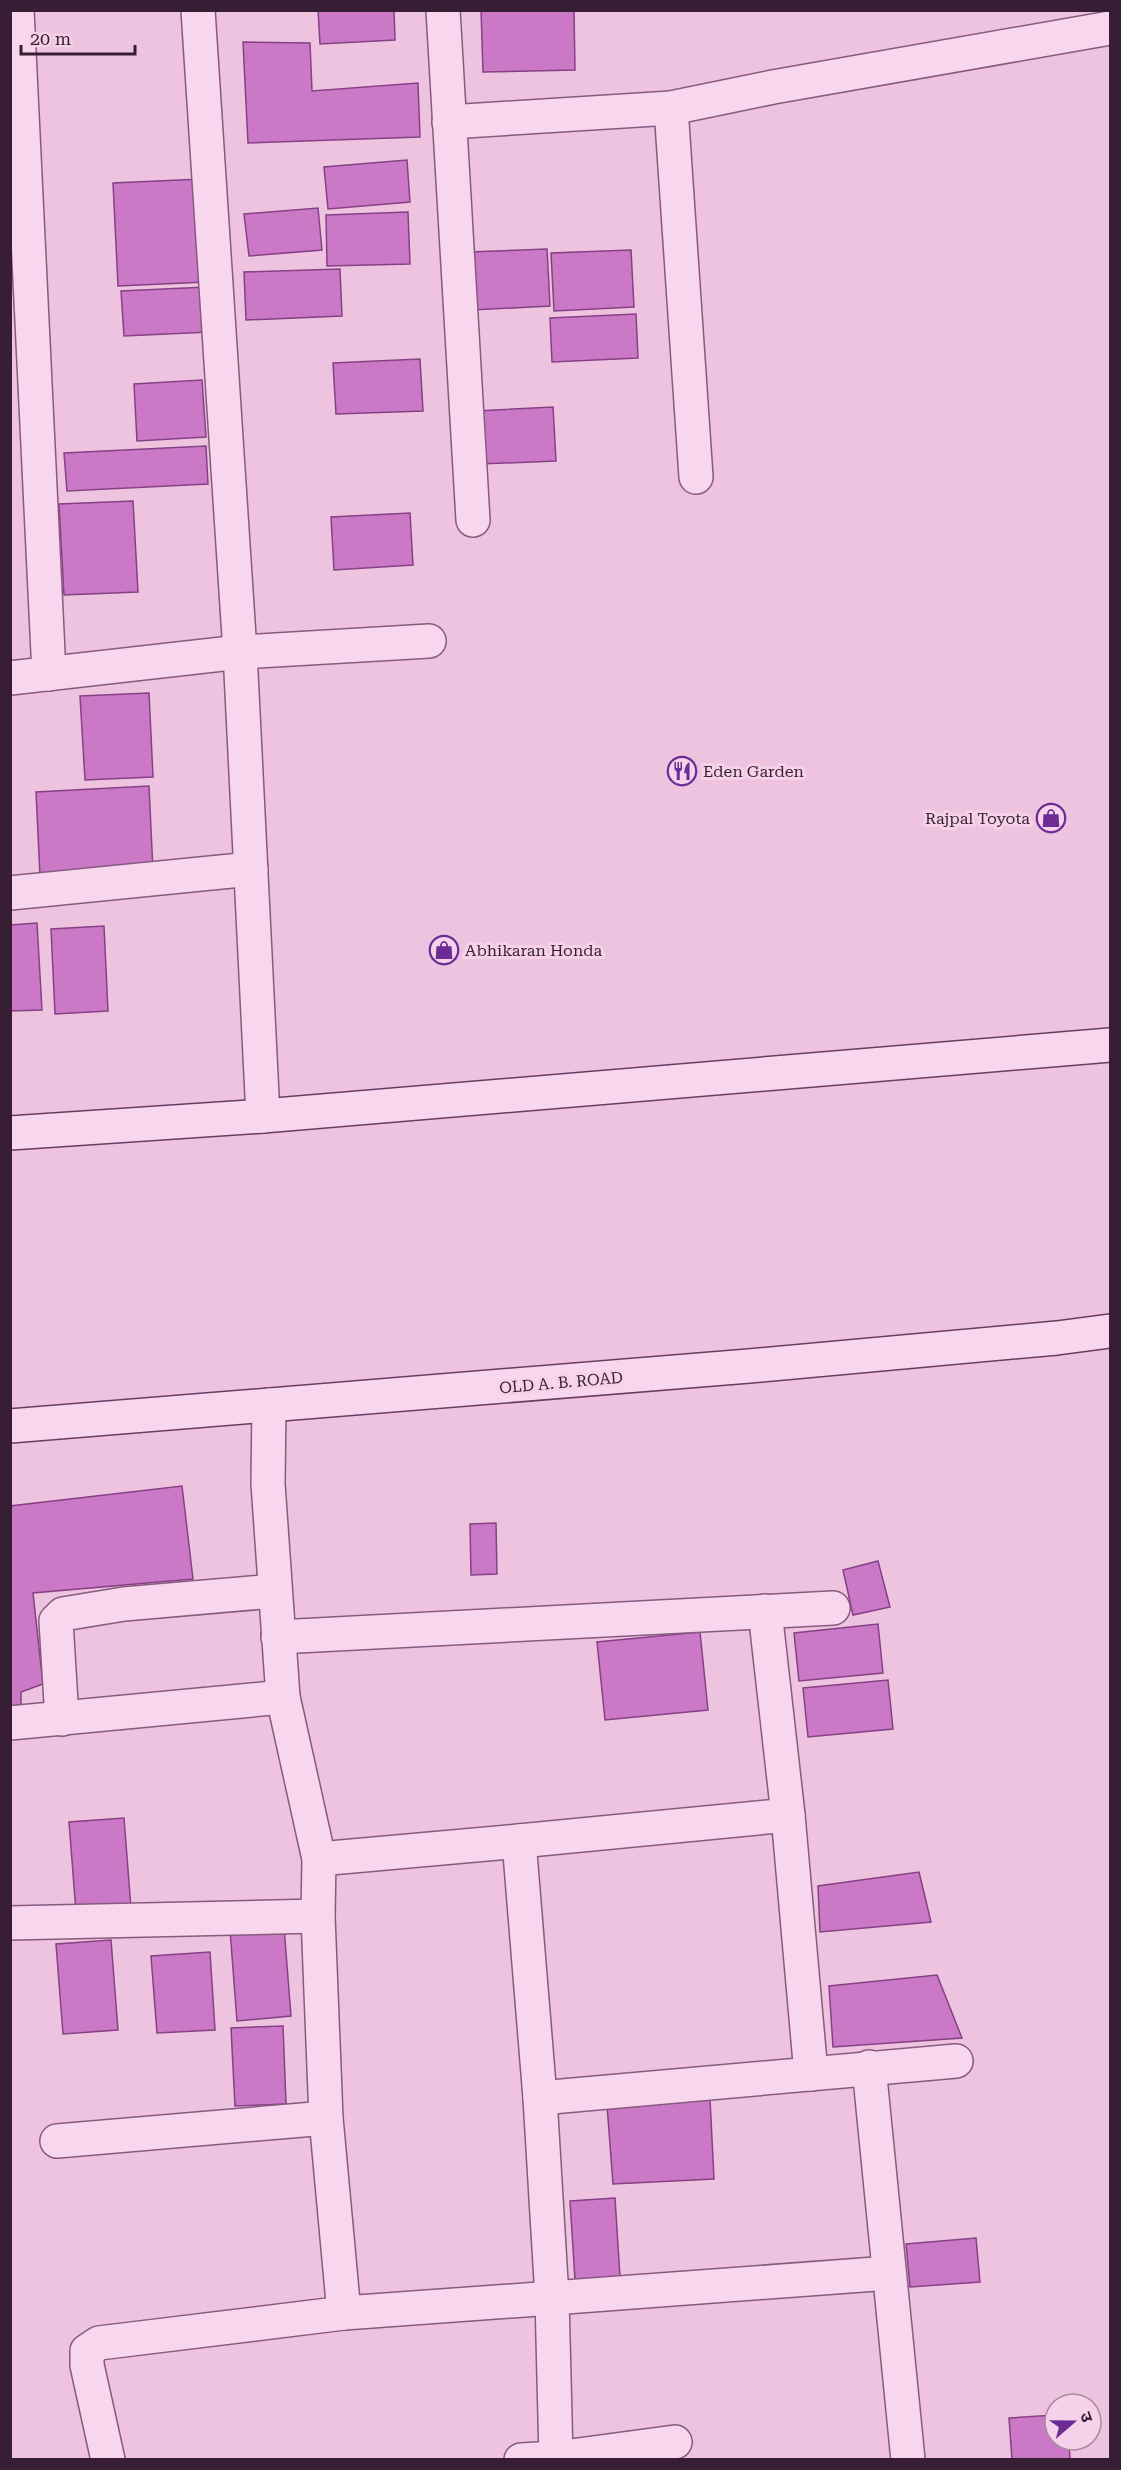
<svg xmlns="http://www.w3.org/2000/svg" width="1121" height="2470" viewBox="0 0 1121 2470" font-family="'Roboto Serif','Noto Sans Devanagari',serif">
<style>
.building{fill:#cb79c7;stroke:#864084;stroke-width:1.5}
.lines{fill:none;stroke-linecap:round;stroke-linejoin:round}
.street-casing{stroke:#875a80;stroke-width:36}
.secondary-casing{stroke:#693d63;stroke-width:36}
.street{stroke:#f8d6ed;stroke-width:33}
.secondary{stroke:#f8d6ed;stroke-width:33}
.labels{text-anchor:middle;stroke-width:6;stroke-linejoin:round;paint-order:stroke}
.poi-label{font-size:16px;fill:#371e34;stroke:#f5d2e9;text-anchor:start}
.street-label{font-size:16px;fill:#371e34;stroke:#f5d2e9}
</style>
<rect width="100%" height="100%" fill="#edc3df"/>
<g class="building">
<polygon points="318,10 394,10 395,40 320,44"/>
<polygon points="481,10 574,10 575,70 483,72"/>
<polygon points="243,42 310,43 312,91 418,83 420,137 248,143"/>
<polygon points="407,160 410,202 328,209 324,167"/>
<polygon points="201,179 206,282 118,286 113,183"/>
<polygon points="318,208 322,250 249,256 244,214"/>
<polygon points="408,212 410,264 327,266 326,215"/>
<polygon points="547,249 550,306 472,310 469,252"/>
<polygon points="631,250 634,307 554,311 551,253"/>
<polygon points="340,269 342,316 246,320 244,272"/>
<polygon points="207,287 210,332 124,336 121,291"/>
<polygon points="636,314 638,358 552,362 550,318"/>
<polygon points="420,359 423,411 336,414 333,363"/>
<polygon points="202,380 206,437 137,441 134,384"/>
<polygon points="553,407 556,461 480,464 477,411"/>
<polygon points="206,446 208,484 67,491 64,453"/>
<polygon points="133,501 138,592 64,595 59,504"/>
<polygon points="410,513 413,565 334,570 331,517"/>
<polygon points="149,693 153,777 85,780 80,696"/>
<polygon points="149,786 153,871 40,876 36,792"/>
<polygon points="37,923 42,1010 10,1011 10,925"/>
<polygon points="104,926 108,1011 55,1014 51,929"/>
<polygon points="182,1486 193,1579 33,1593 43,1684 21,1692 21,1713 10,1713 10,1506"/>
<polygon points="496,1523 497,1574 471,1575 470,1524"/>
<polygon points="878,1561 890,1607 853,1615 843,1570"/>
<polygon points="878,1624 883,1673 799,1681 794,1633"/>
<polygon points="700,1632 708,1710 605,1720 597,1642"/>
<polygon points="888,1680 893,1729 808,1737 803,1688"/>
<polygon points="124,1818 131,1908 76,1912 69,1822"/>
<polygon points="919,1872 931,1922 820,1932 818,1886"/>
<polygon points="284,1927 291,2016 237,2021 230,1930"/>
<polygon points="111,1940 118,2030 63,2034 56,1944"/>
<polygon points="210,1952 215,2030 157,2033 151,1956"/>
<polygon points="937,1975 962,2038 833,2047 829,1986"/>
<polygon points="283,2026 286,2104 235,2106 231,2028"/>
<polygon points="710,2099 714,2179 613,2184 607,2105"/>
<polygon points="615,2198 620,2277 575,2280 570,2201"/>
<polygon points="976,2238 980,2282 910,2287 906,2244"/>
<polygon points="1055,2415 1055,2440 1069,2440 1070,2460 1012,2460 1009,2418"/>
</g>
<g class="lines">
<g class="street-casing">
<g id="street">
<polyline points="17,10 49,674"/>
<polyline points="198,10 240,652 263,1116"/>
<polyline points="443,10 473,520"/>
<polyline points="671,108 696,477"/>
<polyline points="449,122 671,108 773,87 1110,28"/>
<polyline points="10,678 240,652 429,641"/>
<polyline points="10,893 251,869"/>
<polyline points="269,1405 268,1484 283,1697 319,1859 318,1916 326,2118 344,2313"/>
<polyline points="765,1611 788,1815 811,2074"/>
<polyline points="278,1637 833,1608"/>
<polyline points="62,1719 56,1621 63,1614 124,1604 274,1591"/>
<polyline points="10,1723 283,1697"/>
<polyline points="519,1841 788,1815"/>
<polyline points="319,1859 519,1841 540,2098 552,2298 889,2273"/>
<polyline points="10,1923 318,1916"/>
<polyline points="869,2067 908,2460"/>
<polyline points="540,2098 956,2061"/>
<polyline points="57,2141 326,2118"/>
<polyline points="108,2460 87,2365 87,2351 99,2343 344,2313 552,2298 556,2458"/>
<polyline points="521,2460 556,2458 675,2442"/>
</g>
</g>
<g class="secondary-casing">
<g id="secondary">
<polyline points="10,1133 263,1116 1110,1045"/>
<polyline points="10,1426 749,1366 1057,1338 1110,1331"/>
</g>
</g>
<use href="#street" class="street"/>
<use href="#secondary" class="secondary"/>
</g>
<defs>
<g id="restaurant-ring" transform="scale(1.5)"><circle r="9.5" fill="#f5d2e9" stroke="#6c2b95" stroke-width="1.5"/><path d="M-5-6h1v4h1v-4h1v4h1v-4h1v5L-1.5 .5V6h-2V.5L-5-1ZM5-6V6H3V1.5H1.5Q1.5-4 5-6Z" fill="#6c2b95"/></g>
<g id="shop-ring" transform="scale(1.5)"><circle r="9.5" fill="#f5d2e9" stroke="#6c2b95" stroke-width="1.5"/><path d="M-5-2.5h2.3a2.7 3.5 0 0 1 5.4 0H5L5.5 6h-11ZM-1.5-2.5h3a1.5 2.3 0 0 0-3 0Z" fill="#6c2b95"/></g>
</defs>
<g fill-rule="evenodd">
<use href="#restaurant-ring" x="682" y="771"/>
<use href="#shop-ring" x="1051" y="818"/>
<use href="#shop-ring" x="444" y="950"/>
</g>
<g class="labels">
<g class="poi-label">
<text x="703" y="777">Eden Garden</text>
<text x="1030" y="824" text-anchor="end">Rajpal Toyota</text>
<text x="465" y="956">Abhikaran Honda</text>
</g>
<g class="street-label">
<text transform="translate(561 1382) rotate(-5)" y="6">OLD A. B. ROAD</text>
</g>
</g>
<rect width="1121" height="2470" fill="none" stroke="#371e34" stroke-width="24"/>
<g transform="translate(1073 2422) rotate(70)"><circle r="28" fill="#f5d2e9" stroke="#a98aa1" stroke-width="1.5"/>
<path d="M0-4.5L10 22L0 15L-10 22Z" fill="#6c2b95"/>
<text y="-9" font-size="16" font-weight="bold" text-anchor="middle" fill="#371e34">उ</text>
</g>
<path d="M21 45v9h114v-9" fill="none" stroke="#371e34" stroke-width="3"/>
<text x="30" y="45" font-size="18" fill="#371e34" stroke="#f5d2e9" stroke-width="4.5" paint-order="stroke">20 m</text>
</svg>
